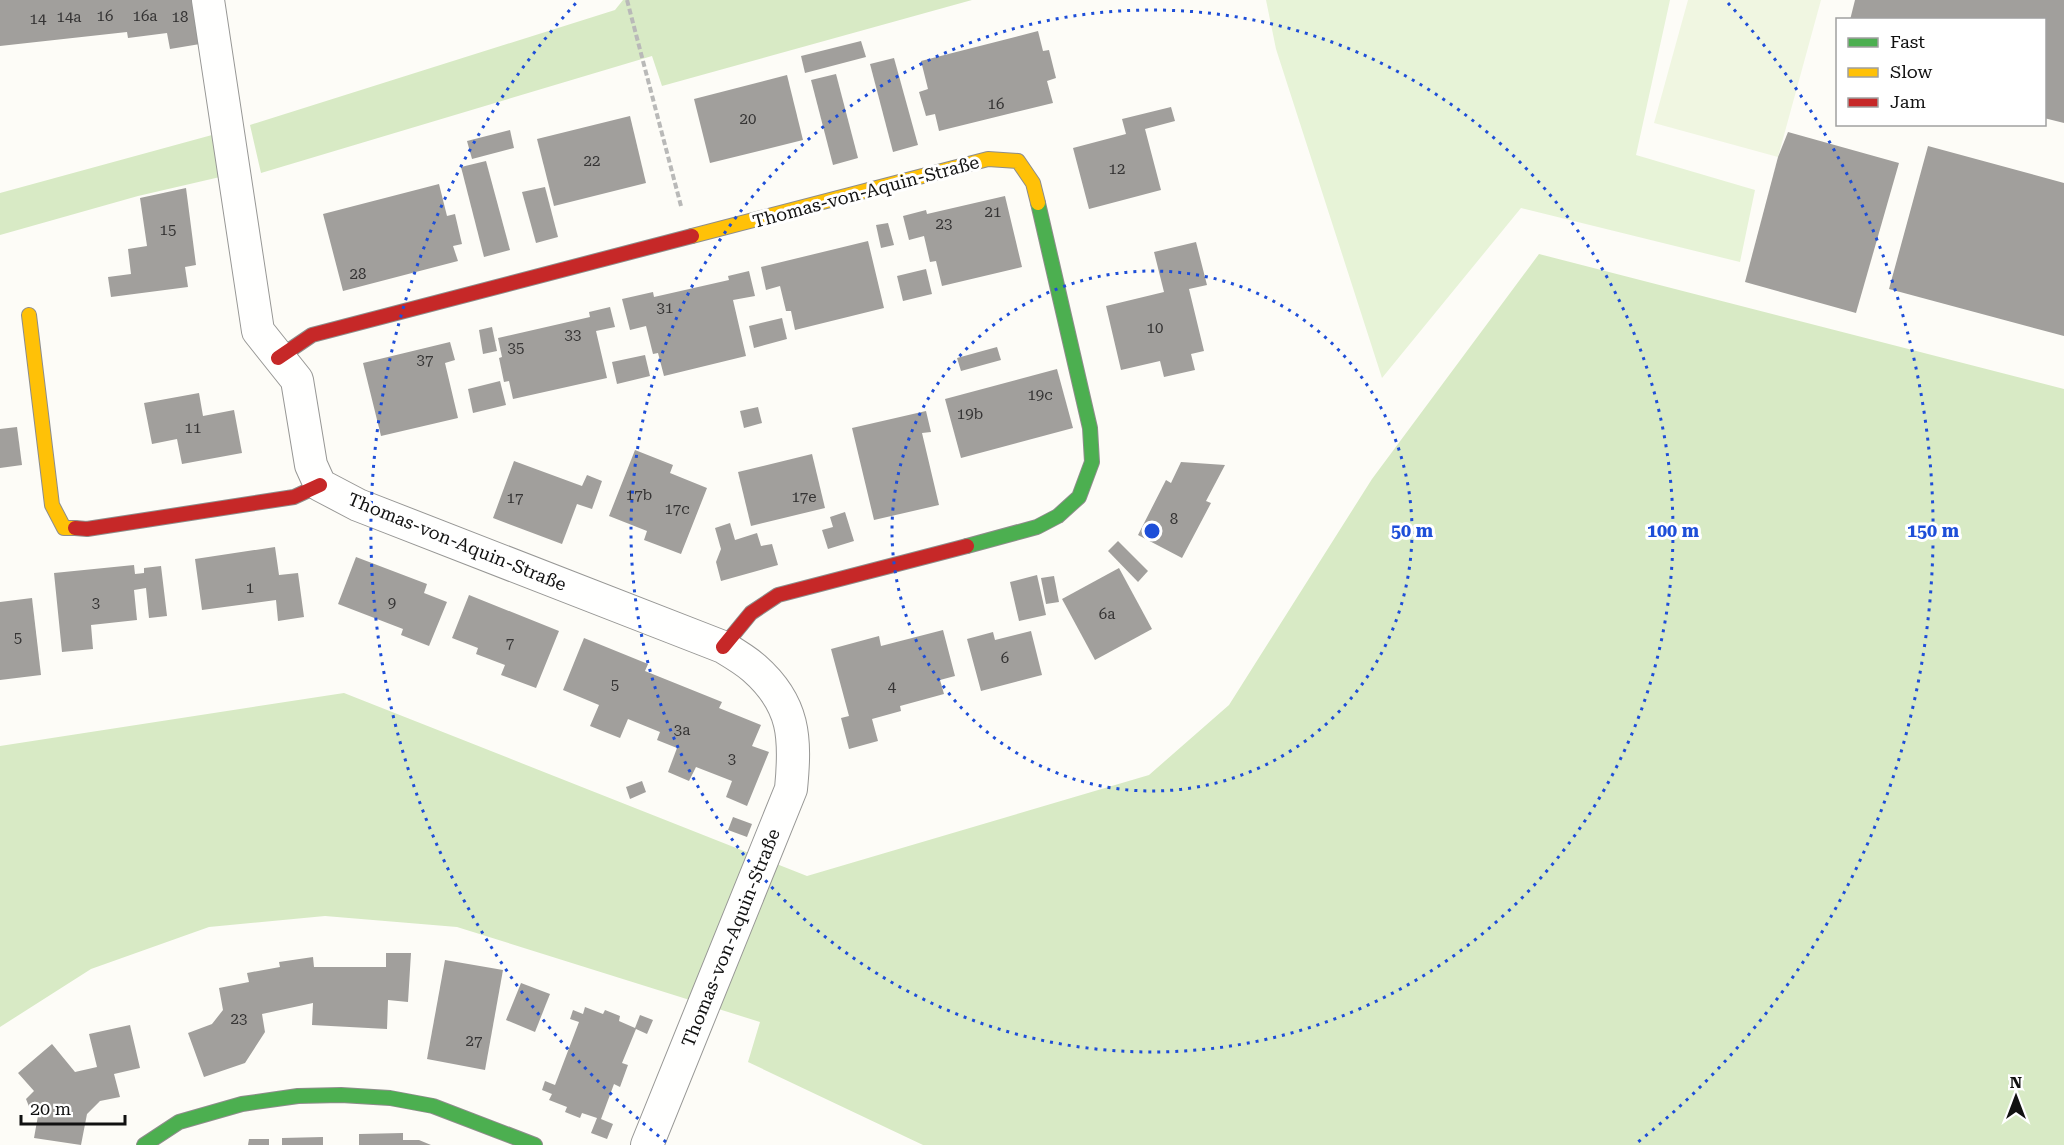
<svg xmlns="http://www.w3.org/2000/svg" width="2064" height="1145" viewBox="0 0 2064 1145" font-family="'Roboto Serif',serif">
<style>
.green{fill:#e7f3d7}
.forest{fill:#d8eac5}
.pitch{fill:#f0f6e1}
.building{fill:#a19f9c}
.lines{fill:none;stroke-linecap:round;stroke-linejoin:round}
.street-casing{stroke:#979795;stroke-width:34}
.fast-casing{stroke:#8e8d8b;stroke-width:16}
.slow-casing{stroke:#8e8d8b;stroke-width:16}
.jam-casing{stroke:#8e8d8b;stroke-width:16}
.path{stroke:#b9b9b8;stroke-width:4;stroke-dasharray:6 3;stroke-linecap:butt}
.street{stroke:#fffffe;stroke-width:32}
.fast{stroke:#4caf50;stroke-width:14}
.slow{stroke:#ffc107;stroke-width:14}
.jam{stroke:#c62828;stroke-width:14}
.ring{fill:none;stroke:#1d4ed8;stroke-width:3;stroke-dasharray:3 6}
.labels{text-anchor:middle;stroke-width:6;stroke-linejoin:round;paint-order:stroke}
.number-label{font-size:15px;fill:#353434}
.street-label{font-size:18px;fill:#111;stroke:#fff}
.centre{fill:#1d4ed8;stroke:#fff;stroke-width:3}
.ring-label{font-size:18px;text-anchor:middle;font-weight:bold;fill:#1d4ed8;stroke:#fff;stroke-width:6;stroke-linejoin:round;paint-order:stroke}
</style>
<rect width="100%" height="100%" fill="#fdfcf7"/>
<polygon class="green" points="1266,0 1670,0 1636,155 1755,190 1740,262 1521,208 1382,378 1276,49"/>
<g class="forest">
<polygon points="623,0 972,0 662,86 652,56 261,173 250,125 615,10"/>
<polygon points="212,135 220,177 138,196 0,235 0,193"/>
<polygon points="1539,254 2064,389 2064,1145 923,1145 748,1062 760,1022 457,927 325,916 209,927 91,969 0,1027 0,746 344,693 807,876 1149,775 1229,705 1372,479"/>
</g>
<polygon class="pitch" points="1688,0 1821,0 1778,157 1654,123"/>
<g class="building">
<polygon points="0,0 193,0 200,44 170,49 167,33 128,38 127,32 0,46"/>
<polygon points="1855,0 2064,0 2064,123 2044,118 2044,20 1850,20"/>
<polygon points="1038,31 1043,51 1049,50 1056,78 1047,81 1053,103 939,131 935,114 926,116 919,92 928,89 921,61"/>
<polygon points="861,41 866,57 805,73 801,56"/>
<polygon points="894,58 918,145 893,152 870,64"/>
<polygon points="836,74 858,158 833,165 811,80"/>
<polygon points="787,75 803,140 710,163 694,99"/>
<polygon points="1171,107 1175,121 1145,129 1161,190 1089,209 1073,148 1126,134 1122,119"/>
<polygon points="630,116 646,183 554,206 537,139"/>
<polygon points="510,130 514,148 472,159 467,141"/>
<polygon points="1788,132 1899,163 1856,313 1745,282 1778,157"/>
<polygon points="1928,146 2064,183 2064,336 1889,289"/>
<polygon points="486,161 510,250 484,257 461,167"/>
<polygon points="439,184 447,216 455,214 462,244 453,246 458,261 343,291 323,214"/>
<polygon points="545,187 558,237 536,243 522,192"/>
<polygon points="186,188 196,265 185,267 188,287 111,297 108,277 131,274 128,249 147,246 140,198"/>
<polygon points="1005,196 1022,267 942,286 936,261 930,262 924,236 909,240 903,216 926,210 927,214"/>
<polygon points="888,223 894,245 881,248 876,225"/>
<polygon points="868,241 884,308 795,330 791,311 786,311 780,286 766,290 761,267"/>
<polygon points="1196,242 1207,285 1189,289 1204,351 1191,354 1195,370 1164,377 1160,361 1121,370 1106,306 1164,292 1154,252"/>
<polygon points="926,269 932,294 903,301 897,276"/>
<polygon points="749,271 755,296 733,300 746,356 664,376 658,353 653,354 646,326 630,330 622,299 653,292 654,297 729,280 728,276"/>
<polygon points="610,307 615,327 596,331 607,378 513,399 509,381 504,382 499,358 502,357 498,338 590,317 589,312"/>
<polygon points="782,318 787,339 754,348 749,326"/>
<polygon points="492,327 497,351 483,354 479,330"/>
<polygon points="450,342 455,360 445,363 458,418 381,436 363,363"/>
<polygon points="997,347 1001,360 961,371 957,358"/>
<polygon points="645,355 650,376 617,384 612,362"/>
<polygon points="1057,369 1073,428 961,458 945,399"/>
<polygon points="500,381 506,405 473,413 468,389"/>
<polygon points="199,393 203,416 234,410 242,453 182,464 177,439 152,444 144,403"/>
<polygon points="758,407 762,423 744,428 740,411"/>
<polygon points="926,411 931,432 922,433 939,505 874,520 852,428"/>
<polygon points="17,427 22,465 0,468 0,429"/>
<polygon points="635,450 673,465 670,473 707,488 681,554 644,540 647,531 609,516"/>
<polygon points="812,454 825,508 751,526 738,472"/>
<polygon points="514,461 582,486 587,475 602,481 592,509 577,504 562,544 493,518"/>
<polygon points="1181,462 1225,465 1206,501 1211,503 1182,558 1138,535 1166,480 1171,483"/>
<polygon points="845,512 854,541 828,549 822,530 833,527 830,517"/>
<polygon points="730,523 735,540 757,533 761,546 772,544 778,565 721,581 716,562 721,549 715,528"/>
<polygon points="1118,541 1148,571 1138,582 1108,551"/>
<polygon points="275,547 279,575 298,573 304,617 278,621 276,600 202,610 195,559"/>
<polygon points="356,557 427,584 424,593 447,602 429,646 401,635 403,629 338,604"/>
<polygon points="134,565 135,574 144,573 144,568 161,566 167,616 149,618 146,588 134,590 137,620 91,625 93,649 62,652 54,573"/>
<polygon points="1119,568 1152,629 1095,660 1062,599"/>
<polygon points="1037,575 1046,615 1019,621 1010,582"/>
<polygon points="1054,576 1059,602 1046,604 1041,578"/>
<polygon points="469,595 559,631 536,688 501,675 505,665 476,654 478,648 452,638"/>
<polygon points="32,598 41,675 0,680 0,602"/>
<polygon points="943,630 955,676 940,680 944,694 900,706 901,711 872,719 878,741 849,749 841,718 849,716 831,649 879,636 881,646"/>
<polygon points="1031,631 1042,675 981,691 967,639 993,632 995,640"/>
<polygon points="584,638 648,664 645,671 722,702 719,708 761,725 752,746 769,752 747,806 726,797 732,781 696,767 689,781 668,772 677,748 657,740 660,732 628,719 620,738 590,726 599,705 563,690"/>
<polygon points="642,781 646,792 630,799 626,787"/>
<polygon points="733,817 752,824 747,837 728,830"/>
<polygon points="386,953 411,953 408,1002 388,1000 387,1029 312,1025 313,1003 262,1014 265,1032 245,1063 204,1077 188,1033 212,1024 223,1010 219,988 249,982 247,973 280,967 279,962 313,957 314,967 386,967"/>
<polygon points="445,960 503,970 485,1070 427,1059"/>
<polygon points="521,983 550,994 535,1032 506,1020"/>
<polygon points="585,1007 603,1014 605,1010 620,1016 619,1021 635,1028 640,1015 653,1020 647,1034 636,1029 622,1063 628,1065 620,1087 614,1084 601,1119 613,1124 607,1139 591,1133 597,1118 582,1113 580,1118 565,1112 567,1107 549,1100 552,1094 542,1090 545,1081 555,1085 579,1022 570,1019 573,1010 583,1014"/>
<polygon points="130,1025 140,1068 114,1074 120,1097 100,1101 87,1114 81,1145 34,1138 39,1110 30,1109 26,1099 34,1091 18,1073 52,1044 75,1072 97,1067 89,1034"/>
<polygon points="403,1133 403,1140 419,1140 431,1145 359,1145 359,1134"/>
<polygon points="323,1137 323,1145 282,1145 282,1138"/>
<polygon points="249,1139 269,1139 269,1145 248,1145"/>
</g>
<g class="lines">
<g class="street-casing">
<path id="street" d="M 208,0 L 258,331 L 297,380 L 311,465 L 320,485 L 358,505 L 723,647 C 733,653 745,660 754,668 C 795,704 796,738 791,789 L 647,1145"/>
</g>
<g class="fast-casing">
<g id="fast">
<polyline points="967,546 1037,527 1058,516 1079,497 1092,462 1090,428 1038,203"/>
<polyline points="144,1145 179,1122 242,1104 298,1096 341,1095 390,1098 433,1106 535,1145"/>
</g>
</g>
<g class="slow-casing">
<g id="slow">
<polyline points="692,236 988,159 1018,161 1033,183 1038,203"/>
<polyline points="29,315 52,505 64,528 75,528"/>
</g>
</g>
<g class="jam-casing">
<g id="jam">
<polyline points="278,358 312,335 692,236"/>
<polyline points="75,528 87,529 294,497 320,485"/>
<polyline points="723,647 751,613 778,595 967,546"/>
</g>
</g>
<polyline class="path" points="627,0 681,206"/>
<use href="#street" class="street"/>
<use href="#fast" class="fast"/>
<use href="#slow" class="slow"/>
<use href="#jam" class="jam"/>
</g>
<g class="ring">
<circle cx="1152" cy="531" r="260"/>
<circle cx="1152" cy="531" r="521"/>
<path d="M666 1142A781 781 0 0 1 576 3M1728 3A781 781 0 0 1 1638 1142"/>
</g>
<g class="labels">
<g class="number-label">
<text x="105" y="21">16</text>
<text x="145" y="21">16a</text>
<text x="69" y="22">14a</text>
<text x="180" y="22">18</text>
<text x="38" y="24">14</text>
<text x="996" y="109">16</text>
<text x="748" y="124">20</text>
<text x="592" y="166">22</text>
<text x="1117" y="174">12</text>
<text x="993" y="217">21</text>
<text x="944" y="229">23</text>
<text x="168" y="235">15</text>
<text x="358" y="279">28</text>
<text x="665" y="313">31</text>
<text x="1155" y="333">10</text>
<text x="573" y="340">33</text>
<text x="516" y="353">35</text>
<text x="425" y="365">37</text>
<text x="1040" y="400">19c</text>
<text x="970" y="419">19b</text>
<text x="193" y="433">11</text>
<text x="639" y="500">17b</text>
<text x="804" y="502">17e</text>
<text x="515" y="503">17</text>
<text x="677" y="514">17c</text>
<text x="1174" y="524">8</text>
<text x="250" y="593">1</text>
<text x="96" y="608">3</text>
<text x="392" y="608">9</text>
<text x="1107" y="619">6a</text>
<text x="18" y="643">5</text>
<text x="510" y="648">7</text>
<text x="1005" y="663">6</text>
<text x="615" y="690">5</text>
<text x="892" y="692">4</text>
<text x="682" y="735">3a</text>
<text x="732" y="764">3</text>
<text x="239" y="1024">23</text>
<text x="474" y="1046">27</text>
</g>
<g class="street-label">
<text transform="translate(866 192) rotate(-15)" y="6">Thomas-von-Aquin-Straße</text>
<text transform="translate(457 542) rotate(22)" y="6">Thomas-von-Aquin-Straße</text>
<text transform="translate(731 938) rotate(-68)" y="6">Thomas-von-Aquin-Straße</text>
</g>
</g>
<circle cx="1152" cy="531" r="9" class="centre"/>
<g class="ring-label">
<text x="1412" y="537">50 m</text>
<text x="1673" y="537">100 m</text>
<text x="1933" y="537">150 m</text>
</g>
<rect x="1836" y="18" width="210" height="108" fill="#ffffff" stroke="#a0a0a0" stroke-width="1.5"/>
<rect x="1848" y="38" width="30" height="9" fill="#4caf50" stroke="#a0a0a0" stroke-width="1.5"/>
<text x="1890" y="48" font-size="18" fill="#111111">Fast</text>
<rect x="1848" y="68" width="30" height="9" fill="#ffc107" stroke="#a0a0a0" stroke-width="1.5"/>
<text x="1890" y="78" font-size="18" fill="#111111">Slow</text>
<rect x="1848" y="98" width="30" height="9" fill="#c62828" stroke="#a0a0a0" stroke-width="1.5"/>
<text x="1890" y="108" font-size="18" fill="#111111">Jam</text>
<g transform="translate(2016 1097)" stroke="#ffffff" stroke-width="4.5" paint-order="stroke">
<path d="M0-4.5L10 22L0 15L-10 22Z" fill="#111111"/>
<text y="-9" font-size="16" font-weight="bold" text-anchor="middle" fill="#111111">N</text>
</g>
<path d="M21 1115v9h104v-9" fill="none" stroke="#111111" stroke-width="3"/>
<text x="30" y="1115" font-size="18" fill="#111111" stroke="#ffffff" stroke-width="4.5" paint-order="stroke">20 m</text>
</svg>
